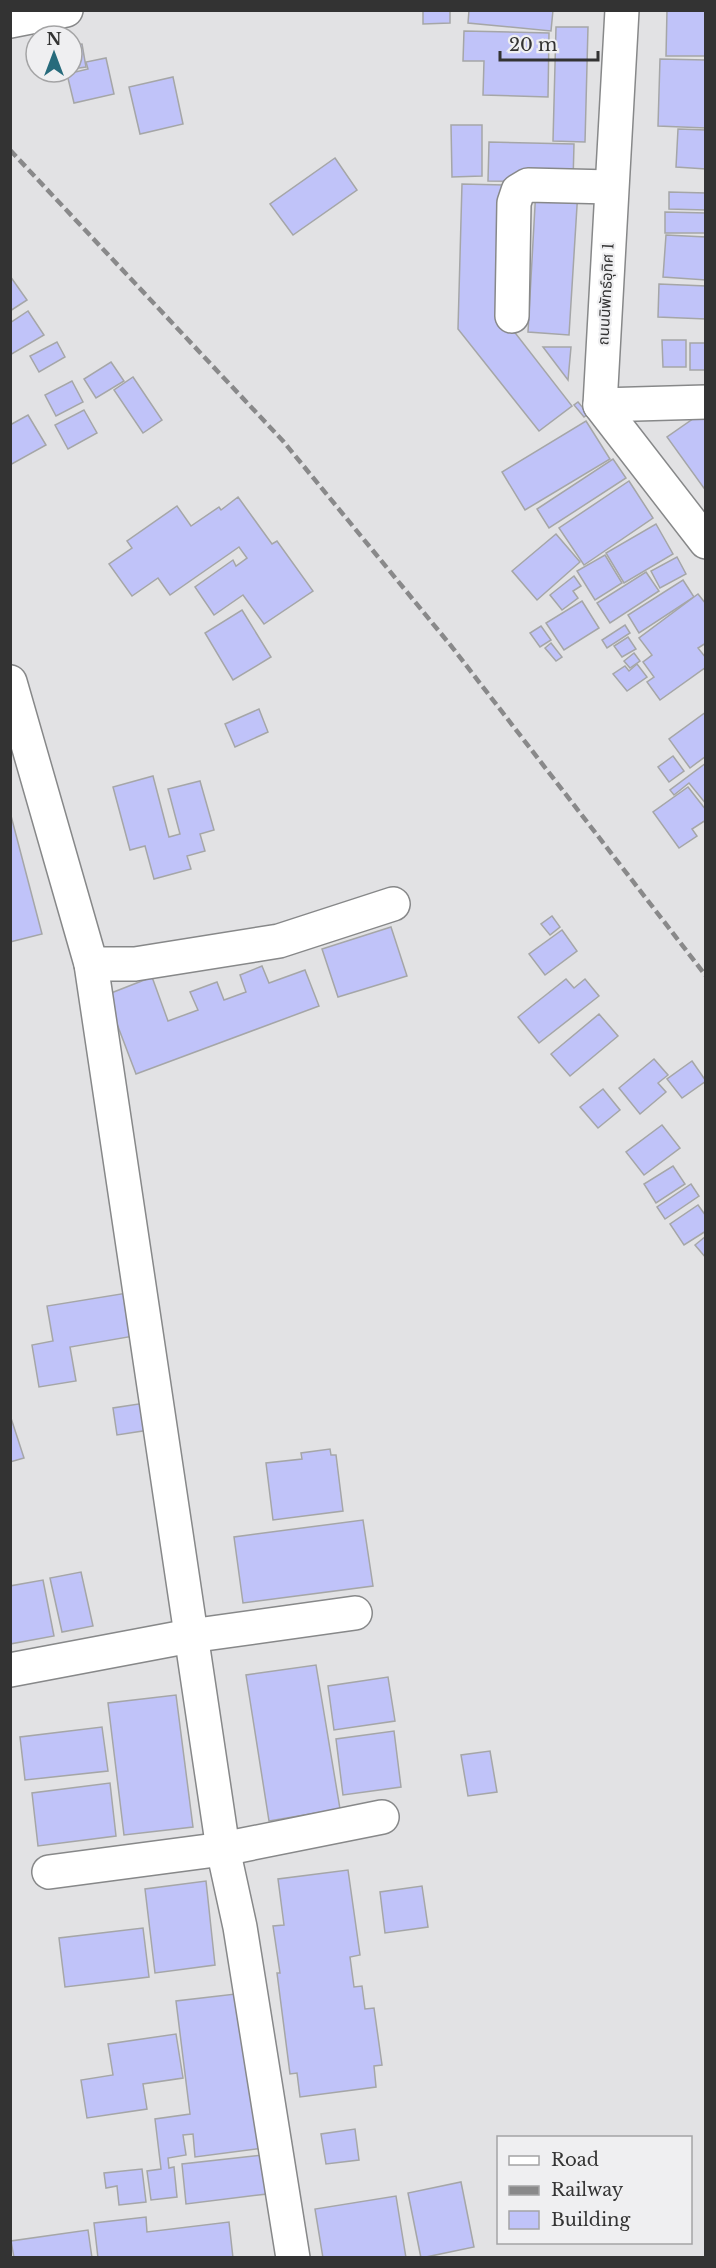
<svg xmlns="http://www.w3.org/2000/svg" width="716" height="2268" viewBox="0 0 716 2268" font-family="'Libre Baskerville','Noto Sans Thai',serif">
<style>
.building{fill:#c0c3f9;stroke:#a5a6a7;stroke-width:1.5}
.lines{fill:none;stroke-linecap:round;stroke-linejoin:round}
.minor-casing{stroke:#878889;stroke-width:36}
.major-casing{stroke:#878889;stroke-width:36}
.minor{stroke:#fff;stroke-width:33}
.major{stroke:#fff;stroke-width:33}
.rail{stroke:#89898a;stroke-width:4.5;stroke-dasharray:9 4.5;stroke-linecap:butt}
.labels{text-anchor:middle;stroke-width:4.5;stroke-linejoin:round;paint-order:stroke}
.street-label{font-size:15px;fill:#333;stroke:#efeff1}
</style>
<rect width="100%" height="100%" fill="#e2e2e4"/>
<g class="building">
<polygon points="423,10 450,10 450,23 423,24"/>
<polygon points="469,10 553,10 551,31 468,23"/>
<polygon points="667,10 706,10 706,56 666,56"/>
<polygon points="556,27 588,27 585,142 553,141"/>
<polygon points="464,31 549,33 548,97 483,95 484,61 463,61"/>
<polygon points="82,44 86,67 72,69 72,45"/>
<polygon points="106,58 114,94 74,103 67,74 88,69 86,62"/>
<polygon points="660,59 706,60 706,128 658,126"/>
<polygon points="173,77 183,124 140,134 129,87"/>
<polygon points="451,125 482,125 482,176 452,177"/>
<polygon points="678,129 706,130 706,169 676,167"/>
<polygon points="489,142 574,144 573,182 488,181"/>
<polygon points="335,158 357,190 293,235 270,204"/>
<polygon points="462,184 504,185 509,325 572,406 539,431 458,329"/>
<polygon points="536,188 578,190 569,335 528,332"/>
<polygon points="669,192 706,193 706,210 669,209"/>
<polygon points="665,212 706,213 706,233 665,233"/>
<polygon points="666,235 706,237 706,280 663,277"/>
<polygon points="10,276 27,300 10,311"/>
<polygon points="659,284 706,286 706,319 658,317"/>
<polygon points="28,311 44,335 10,355 10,323"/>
<polygon points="662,340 686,340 686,367 663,367"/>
<polygon points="57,342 65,357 39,372 30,356"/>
<rect x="690" y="343" width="16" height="27"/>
<polygon points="543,347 571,347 568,380"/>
<polygon points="111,362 124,381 96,398 84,379"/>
<polygon points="133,377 162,420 143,433 114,390"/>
<polygon points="72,381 83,402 56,416 45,395"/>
<polygon points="578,402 588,414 584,417 574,405"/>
<polygon points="84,410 97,433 68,449 55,425"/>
<polygon points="700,414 706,421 706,491 667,437"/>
<polygon points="28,415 46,445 10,465 10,425"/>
<polygon points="586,421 610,459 525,510 502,472"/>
<polygon points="613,459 626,478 549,528 537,509"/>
<polygon points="629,481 653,518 584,565 559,528"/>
<polygon points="238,497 272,544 277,541 313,591 264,624 243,595 214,615 195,587 233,560 236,566 247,558 239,547 170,595 158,578 132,596 109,564 132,548 127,541 177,506 191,526 219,507 221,510"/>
<polygon points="656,524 673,554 624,583 606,553"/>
<polygon points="556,534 580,562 537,600 512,571"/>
<polygon points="605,555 622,583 595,600 577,571"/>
<polygon points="677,557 686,574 660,588 651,571"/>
<polygon points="646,572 659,591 610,623 597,603"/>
<polygon points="574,576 581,586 573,591 578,598 562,610 550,595"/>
<polygon points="683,580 694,597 639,633 628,615"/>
<polygon points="698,594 706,604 706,643 698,648 706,658 706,667 660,700 647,682 654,677 643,662 652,655 639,638"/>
<polygon points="582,601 599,628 564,650 546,623"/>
<polygon points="242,610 271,657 233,680 205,633"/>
<polygon points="625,625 630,633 607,648 602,640"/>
<polygon points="541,626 551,640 540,647 530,633"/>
<polygon points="628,637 636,649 622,657 614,646"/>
<polygon points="551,643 562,657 556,661 545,648"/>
<polygon points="634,653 640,661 630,668 624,661"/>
<polygon points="637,664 647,677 627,691 613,674 625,666 629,671"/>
<polygon points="259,709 268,732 235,747 225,724"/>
<polygon points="706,712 706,756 690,768 669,739"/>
<polygon points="673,756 684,771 669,782 658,767"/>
<polygon points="706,763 706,804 689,783 674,795 670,790"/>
<polygon points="153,776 169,837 180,834 168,789 200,781 214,830 200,834 205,851 187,856 191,869 154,879 145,846 130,850 113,787"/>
<polygon points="688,787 706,810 706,820 692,829 697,836 679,848 653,812"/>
<polygon points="10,812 42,934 10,942"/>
<polygon points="552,916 560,927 550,935 541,924"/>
<polygon points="391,927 407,976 338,997 322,949"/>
<polygon points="562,930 577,951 545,975 529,954"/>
<polygon points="262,966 269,983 305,970 319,1006 136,1074 106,995 152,977 168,1021 198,1010 190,992 217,982 224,1000 246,992 240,975"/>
<polygon points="566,979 574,988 585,979 599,996 539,1043 518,1017"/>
<polygon points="599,1014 618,1036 570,1076 551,1054"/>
<polygon points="654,1059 668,1075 658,1083 666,1092 640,1114 619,1088"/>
<polygon points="692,1061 706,1081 682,1098 667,1079"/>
<polygon points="603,1089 620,1110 598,1128 580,1107"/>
<polygon points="662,1125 680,1148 644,1175 626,1152"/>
<polygon points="673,1166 685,1184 656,1203 644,1184"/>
<polygon points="691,1184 699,1196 665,1219 657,1207"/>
<polygon points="698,1205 706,1216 706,1231 684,1245 670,1224"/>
<polygon points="706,1236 706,1258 695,1245"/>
<polygon points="127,1293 134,1336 70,1347 76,1381 39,1387 32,1345 53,1341 47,1306"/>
<polygon points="145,1403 149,1430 117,1435 113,1408"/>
<polygon points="10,1415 24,1458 10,1462"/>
<polygon points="330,1449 331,1455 336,1455 343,1511 273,1520 266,1463 302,1459 301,1453"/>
<polygon points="363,1520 373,1586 243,1603 234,1537"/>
<polygon points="81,1572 93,1626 62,1632 50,1578"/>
<polygon points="43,1580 54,1636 10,1644 10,1586"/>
<polygon points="316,1665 340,1809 269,1821 246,1675"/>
<polygon points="388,1677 395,1721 334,1730 328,1686"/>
<polygon points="176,1695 193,1827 124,1835 108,1703"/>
<polygon points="102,1727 108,1771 25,1780 20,1737"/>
<polygon points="394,1731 401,1787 343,1795 336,1739"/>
<polygon points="490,1751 497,1792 468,1796 461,1755"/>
<polygon points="110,1783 116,1836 38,1846 32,1793"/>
<polygon points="348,1870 360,1955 350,1957 354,1987 362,1986 365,2009 374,2008 382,2065 374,2066 376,2087 300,2097 297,2073 290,2074 277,1973 280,1973 273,1926 284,1925 278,1879"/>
<polygon points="206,1881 215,1965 155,1973 145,1889"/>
<polygon points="422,1886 428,1927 385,1933 380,1892"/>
<polygon points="143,1928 149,1977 65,1987 59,1938"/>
<polygon points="244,1993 263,2148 195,2157 193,2134 183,2135 186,2155 168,2158 169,2168 174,2167 177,2197 151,2200 147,2171 161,2169 155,2119 190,2114 176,2001"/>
<polygon points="176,2034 183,2078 143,2084 147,2109 87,2118 81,2080 113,2075 108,2044"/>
<polygon points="355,2129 359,2160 326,2164 321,2134"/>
<polygon points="262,2155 267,2194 186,2204 182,2164"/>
<polygon points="142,2169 146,2202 119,2205 117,2186 106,2188 104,2173"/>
<polygon points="461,2182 474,2247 421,2258 408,2193"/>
<polygon points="396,2196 406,2258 323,2258 315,2209"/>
<polygon points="146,2217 147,2232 229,2222 233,2258 98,2258 94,2223"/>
<polygon points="88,2230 92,2258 14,2258 11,2241"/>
</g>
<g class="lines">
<g class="minor-casing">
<g id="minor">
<polyline points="622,10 600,405 706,542"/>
<polyline points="512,316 514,203 518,191 528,185 611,187"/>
<polyline points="600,405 706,402"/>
<polyline points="10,682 91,964 223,1849 240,1927 293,2258"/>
<polyline points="91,964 135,964 279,941 393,904"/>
<polyline points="10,1670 190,1636 355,1613"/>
<polyline points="49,1872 223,1849 382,1817"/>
</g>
</g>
<g class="major-casing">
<polyline id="major" points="10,21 66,10"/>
</g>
<use href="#minor" class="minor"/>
<use href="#major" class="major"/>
<polyline class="rail" points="10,150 283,441 452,647 706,976"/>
</g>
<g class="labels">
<g class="street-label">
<text transform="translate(606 294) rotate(-87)" y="5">ถนนนิพัทธ์อุทิศ 1</text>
</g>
</g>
<rect width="716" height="2268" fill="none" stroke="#333333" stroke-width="24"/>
<rect x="497" y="2136" width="195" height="108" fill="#efeff1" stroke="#a4a4a5" stroke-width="1.5"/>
<rect x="509" y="2156" width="30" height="9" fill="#ffffff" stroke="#a4a4a5" stroke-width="1.5"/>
<text x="551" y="2166" font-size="18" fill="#333333">Road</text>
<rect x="509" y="2186" width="30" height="9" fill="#89898a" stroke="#a4a4a5" stroke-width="1.5"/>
<text x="551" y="2196" font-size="18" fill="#333333">Railway</text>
<rect x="509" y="2211" width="30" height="18" fill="#c0c3f9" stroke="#a4a4a5" stroke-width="1.5"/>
<text x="551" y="2226" font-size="18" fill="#333333">Building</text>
<g transform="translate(54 54)"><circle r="28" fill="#efeff1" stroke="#a4a4a5" stroke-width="1.5"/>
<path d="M0-4.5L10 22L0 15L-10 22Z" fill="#276b7c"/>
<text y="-9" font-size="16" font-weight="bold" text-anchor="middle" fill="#333333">N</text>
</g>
<path d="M500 51v9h98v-9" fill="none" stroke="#333333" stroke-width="3"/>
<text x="509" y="51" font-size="18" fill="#333333" stroke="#efeff1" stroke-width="4.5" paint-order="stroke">20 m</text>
</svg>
